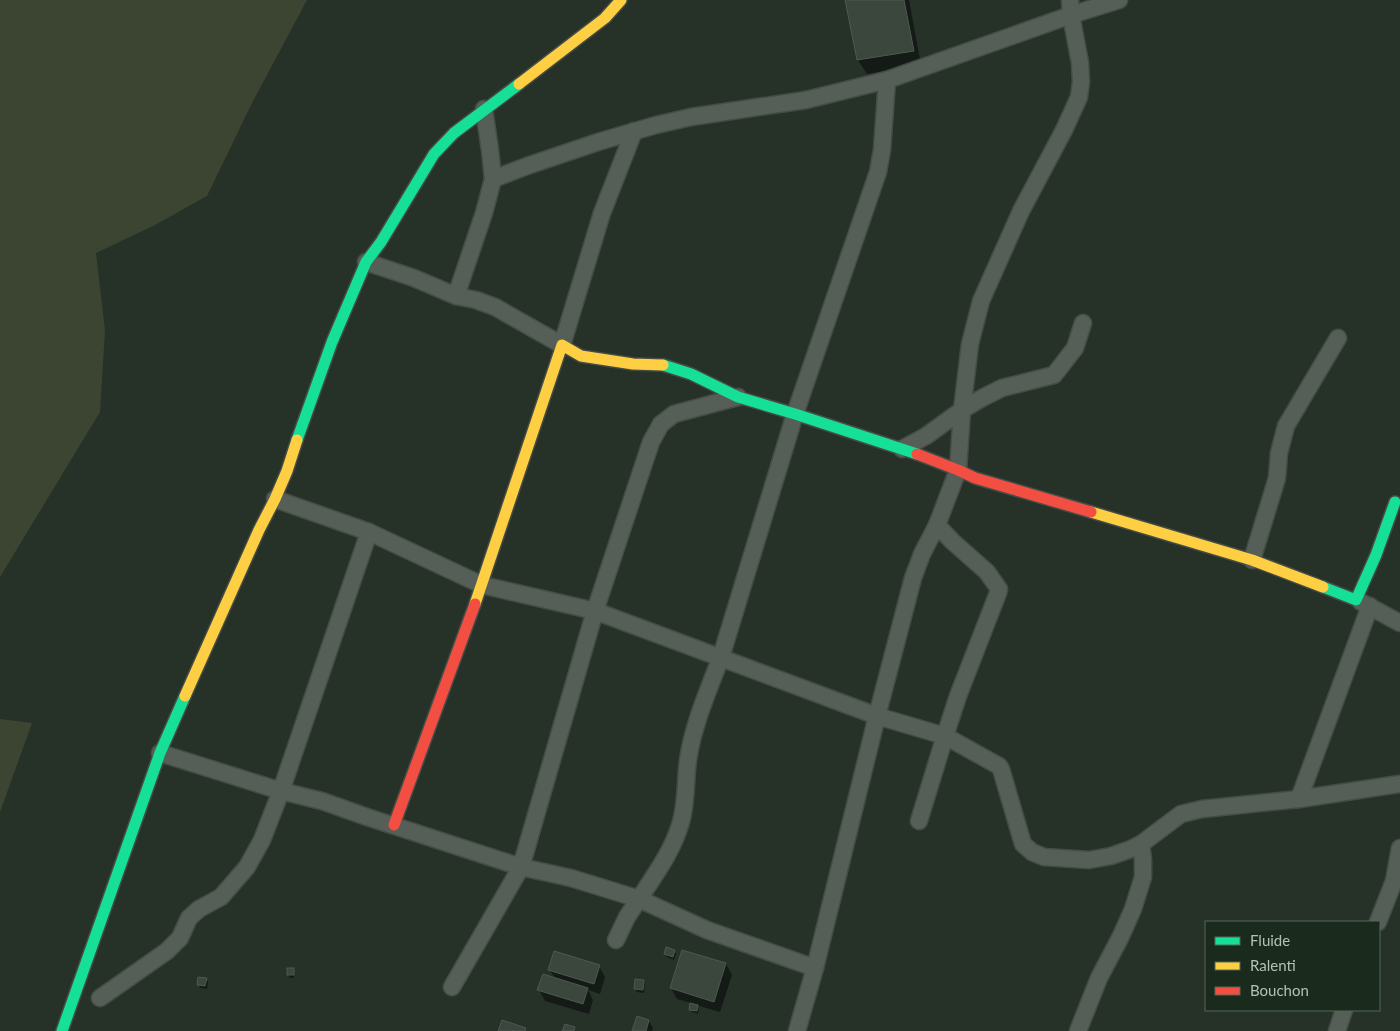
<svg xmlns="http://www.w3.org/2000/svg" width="1400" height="1031" viewBox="0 0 1400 1031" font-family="Lato,sans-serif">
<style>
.green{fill:#3c4532}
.shadow{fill:#0007}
.building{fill:#3b463d;stroke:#4d5950}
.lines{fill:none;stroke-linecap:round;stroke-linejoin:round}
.street-casing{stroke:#454c46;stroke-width:19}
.fast-casing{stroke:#454c46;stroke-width:14}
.slow-casing{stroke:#454c46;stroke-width:14}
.jam-casing{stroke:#454c46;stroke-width:14}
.street{stroke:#555f57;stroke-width:16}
.fast{stroke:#16e098;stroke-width:11}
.slow{stroke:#ffcf43;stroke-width:11}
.jam{stroke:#f24e42;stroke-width:11}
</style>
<rect width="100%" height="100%" fill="#263128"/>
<g class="green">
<polygon points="0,0 307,0 253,101 207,196 155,225 96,253 105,330 100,412 0,577"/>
<polygon points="0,719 32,723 0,812"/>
</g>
<g class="shadow">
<polygon points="846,0 909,0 921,65 867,74 858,60"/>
<polygon points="674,951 676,954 674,960 667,957 665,954"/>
<polygon points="726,964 732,975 720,1012 696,1005 699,1009 698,1014 692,1012 690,1010 691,1003 677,999 671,988"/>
<polygon points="599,966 605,977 600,994 588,990 593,1000 589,1014 545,1001 539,990 555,979 550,970"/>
<polygon points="288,969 293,969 294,972 294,978 290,978 288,975"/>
<polygon points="206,979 208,982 207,989 200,988 199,985"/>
<polygon points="643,981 645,984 644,993 637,992 635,989"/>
<polygon points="649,1021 653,1028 652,1031 633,1031"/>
</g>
<g class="building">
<polygon points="845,0 904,0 914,51 857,60"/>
<polygon points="666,947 675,950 673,957 664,954"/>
<polygon points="682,950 726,963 714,1002 670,988"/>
<polygon points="554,951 600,965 594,984 548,970"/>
<rect x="287" y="968" width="7" height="7"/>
<polygon points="543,974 588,988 583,1004 537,990"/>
<polygon points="198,977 207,978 205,986 197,985"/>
<polygon points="635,979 644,980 643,990 634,989"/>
<polygon points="690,1003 698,1005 697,1011 689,1010"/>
<polygon points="637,1016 649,1020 646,1031 632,1031"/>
<polygon points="502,1020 526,1028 525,1031 498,1031"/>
<polygon points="565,1024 575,1027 574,1031 562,1031"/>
</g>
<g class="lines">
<g class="street-casing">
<g id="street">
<polyline points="493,179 527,166 598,142 656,125 691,117 806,100 887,80 1071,15 1119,0"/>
<polyline points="366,262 414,278 456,296 476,300 495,307 562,345 602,213 634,131"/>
<polyline points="456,296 484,213 493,179 490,150 484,109"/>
<polyline points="902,449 926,436 962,410 982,398 1002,388 1054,375 1075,348 1083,323"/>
<polyline points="275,499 369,532 482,585 595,611 877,716 945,736 919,821"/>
<polyline points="937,525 952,541 987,572 999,589 998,593 958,696 945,736 999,766 1001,769 1023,844 1032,852 1044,857 1089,860 1111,856 1131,849 1141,844 1181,814 1202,809 1299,799 1400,784"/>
<polyline points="1252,560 1277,478 1279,453 1286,426 1338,338"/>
<polyline points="1361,602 1400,623"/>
<polyline points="160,753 281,791 322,801 367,817 521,867 571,878 639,899 627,917 616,940"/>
<polyline points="1299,799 1370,606"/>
<polyline points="1378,922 1394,881 1400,848"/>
<path d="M 815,968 L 707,930 L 639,899 C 654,876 672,852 680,825 C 687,804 685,782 688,760 C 693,725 708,691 721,657 L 795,414 L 878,172 L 882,150 L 887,80"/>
<polyline points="452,987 521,867 595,611 651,442 661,424 674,414 738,397"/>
<polyline points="100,998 167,951 180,938 189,918 199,909 221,897 247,867 262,840 281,791 369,532"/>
<polyline points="797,1031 815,968 877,716 913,578 922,554 937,525 958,470 962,410 970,344 981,301 1021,211 1064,130 1079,97 1081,82 1080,63 1071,15 1070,0"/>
<polyline points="1078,1031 1099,978 1121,936 1133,909 1143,877 1143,860 1141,844"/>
<polyline points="1337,1031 1344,1010"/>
</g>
</g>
<g class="fast-casing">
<g id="fast">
<polyline points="663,365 691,374 738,397 795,414 917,454"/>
<polyline points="297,440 332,342 366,262 381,242 434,154 454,133 519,84"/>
<polyline points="1323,587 1356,600 1376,555 1395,502"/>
<polyline points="62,1031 160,753 185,696"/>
</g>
</g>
<g class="slow-casing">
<g id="slow">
<polyline points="519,84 605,18 621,0"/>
<polyline points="1091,512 1252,560 1323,587"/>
<polyline points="475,604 562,345 581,356 633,364 663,365"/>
<polyline points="185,696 259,530 275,499 287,471 297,440"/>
</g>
</g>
<g class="jam-casing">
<g id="jam">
<polyline points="917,454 958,470 975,478 1091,512"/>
<polyline points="394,825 475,604"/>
</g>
</g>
<use href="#street" class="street"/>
<use href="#fast" class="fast"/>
<use href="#slow" class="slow"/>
<use href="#jam" class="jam"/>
</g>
<rect x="1205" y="921" width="175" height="90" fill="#1a2a1d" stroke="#566759"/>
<rect x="1215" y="937" width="25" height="8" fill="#16e098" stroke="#566759"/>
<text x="1250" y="946" font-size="15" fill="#afc2b3">Fluide</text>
<rect x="1215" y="962" width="25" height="8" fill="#ffcf43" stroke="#566759"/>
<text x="1250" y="971" font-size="15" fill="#afc2b3">Ralenti</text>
<rect x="1215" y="987" width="25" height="8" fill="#f24e42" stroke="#566759"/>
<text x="1250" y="996" font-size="15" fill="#afc2b3">Bouchon</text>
</svg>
